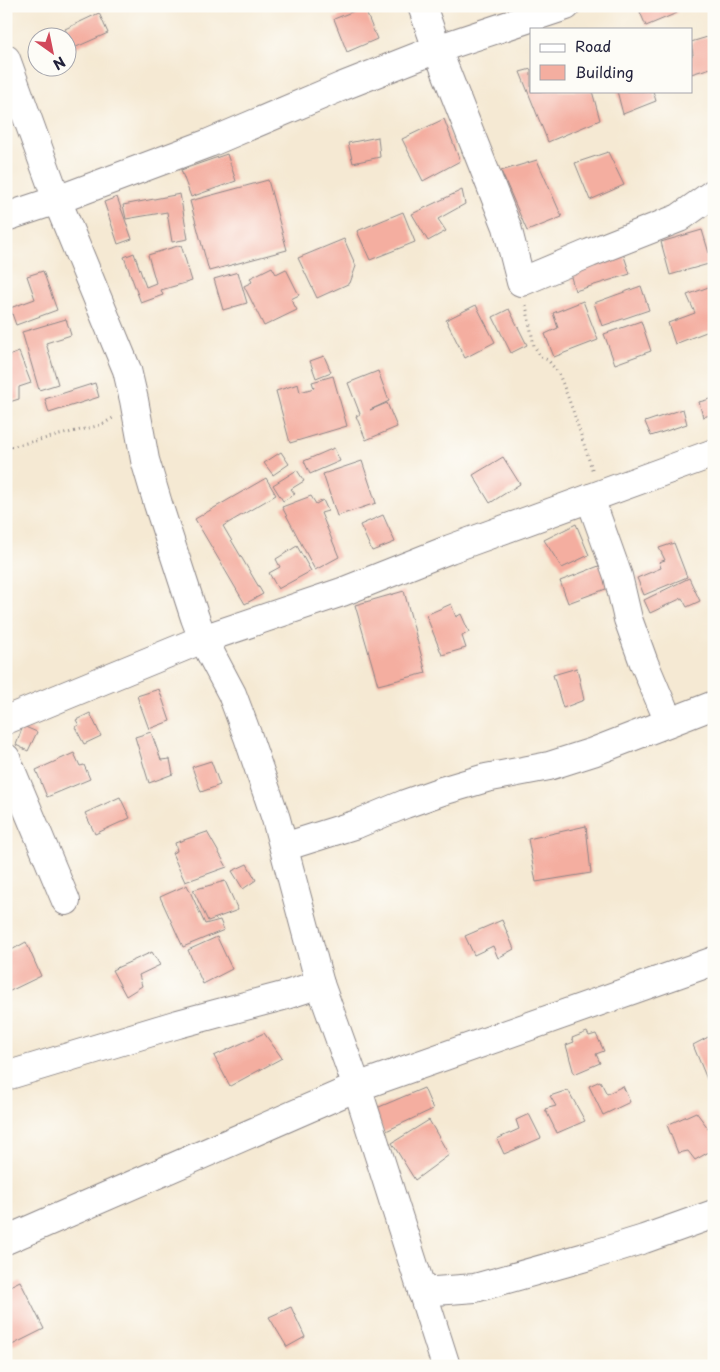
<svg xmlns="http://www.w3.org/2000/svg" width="720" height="1372" viewBox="0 0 720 1372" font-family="'Playpen Sans',sans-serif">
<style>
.building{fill:#f4aea0}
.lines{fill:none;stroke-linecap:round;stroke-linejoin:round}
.minor-casing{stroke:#8c8687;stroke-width:30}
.path{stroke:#8c8687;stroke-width:3;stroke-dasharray:1 4;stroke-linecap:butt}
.minor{stroke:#fff;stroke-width:28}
</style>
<rect width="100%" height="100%" fill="#fdfcf7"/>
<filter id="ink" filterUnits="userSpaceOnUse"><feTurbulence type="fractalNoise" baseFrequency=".02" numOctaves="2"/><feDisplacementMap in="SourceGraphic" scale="10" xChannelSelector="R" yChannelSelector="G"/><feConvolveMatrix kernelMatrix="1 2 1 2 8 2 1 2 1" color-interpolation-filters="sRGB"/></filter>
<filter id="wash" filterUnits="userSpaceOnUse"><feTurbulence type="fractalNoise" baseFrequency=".0096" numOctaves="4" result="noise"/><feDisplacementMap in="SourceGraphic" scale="20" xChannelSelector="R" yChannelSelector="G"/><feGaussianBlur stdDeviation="1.12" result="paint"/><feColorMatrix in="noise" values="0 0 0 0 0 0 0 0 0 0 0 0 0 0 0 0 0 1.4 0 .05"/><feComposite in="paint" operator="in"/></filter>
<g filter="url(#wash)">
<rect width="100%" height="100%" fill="#f5e9d3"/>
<g id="blocks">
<g class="building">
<polygon points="654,6 674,6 677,13 646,26 640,12"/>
<polygon points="364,7 377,39 347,52 334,19"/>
<polygon points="99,13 108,33 74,48 65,29"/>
<polygon points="714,35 714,67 691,74 691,55 693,55 691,42"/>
<polygon points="531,69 531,91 592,91 600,120 548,142 520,72"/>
<polygon points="617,91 653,91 656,101 623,114"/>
<polygon points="444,119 460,161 423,181 402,139"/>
<polygon points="378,137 380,157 353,163 348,143"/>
<polygon points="608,152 624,185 590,200 575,163"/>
<polygon points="227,154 236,181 191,197 181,170"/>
<polygon points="537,160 562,217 527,231 501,171"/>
<polygon points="268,180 287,250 209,271 190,201"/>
<polygon points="462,190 465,204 438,219 446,231 428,241 412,214"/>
<polygon points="180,194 188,239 172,242 167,212 126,219 123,205"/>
<polygon points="117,197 132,239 118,244 104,202"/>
<polygon points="403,212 415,242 370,260 357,231"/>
<polygon points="702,230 712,263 670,275 661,242"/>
<polygon points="344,239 356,266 350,283 317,298 298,258"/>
<polygon points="181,245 192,281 161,290 163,295 141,303 124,257 134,253 146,287 156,283 148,255"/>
<polygon points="623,253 630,274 575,291 569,270"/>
<polygon points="272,267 276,274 286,269 299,295 291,299 297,310 264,326 244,286 252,282 250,278"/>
<polygon points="43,271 57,310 16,325 10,308 35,299 27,276"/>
<polygon points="238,272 247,303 223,310 214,279"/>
<polygon points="714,285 714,329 675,344 668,323 695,313 687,295"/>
<polygon points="641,286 649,310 602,326 594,303"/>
<polygon points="583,301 598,340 554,357 545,334 558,328 553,313"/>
<polygon points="476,305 495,342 465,358 446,320"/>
<polygon points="509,309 527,345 511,353 493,317"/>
<polygon points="66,319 71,335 46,343 58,384 39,390 22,332"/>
<polygon points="641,321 651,351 615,364 604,334"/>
<polygon points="19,352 31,383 19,387 19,399 6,403 6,357"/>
<polygon points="324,356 331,372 316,378 310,361"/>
<polygon points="378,371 389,401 370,410 387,403 397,427 366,440 356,416 360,414 348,383"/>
<polygon points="333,376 347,426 290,443 276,391 298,384 300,392 314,388 312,382"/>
<polygon points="95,383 99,397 49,413 45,399"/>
<polygon points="714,398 714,414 703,417 699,402"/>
<polygon points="683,409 687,424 651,436 645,422"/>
<polygon points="334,448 340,461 310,474 304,461"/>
<polygon points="281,452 289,464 273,475 264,463"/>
<polygon points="503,457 520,484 490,503 473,475"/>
<polygon points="362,461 376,503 337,516 323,474"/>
<polygon points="297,470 304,481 291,489 295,494 283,501 273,485"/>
<polygon points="266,478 276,495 223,526 263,594 245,604 195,519"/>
<polygon points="311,496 316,504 323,500 328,511 321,513 339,557 315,570 282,507"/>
<polygon points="383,515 395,542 372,551 360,525"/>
<polygon points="576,524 589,555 562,568 544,540"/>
<polygon points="674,543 687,577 644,595 637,578 661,568 659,562 665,560 659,548"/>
<polygon points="297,546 311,571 278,589 269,573 280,567 276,559"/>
<polygon points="604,564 611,587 568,603 560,581"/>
<polygon points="689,578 700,601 687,607 682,598 650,613 644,600"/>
<polygon points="404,591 426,673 378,685 355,605"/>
<polygon points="451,604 456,617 461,614 469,632 462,636 466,648 442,655 426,615"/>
<polygon points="577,668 584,700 563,708 553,675"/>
<polygon points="159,689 170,721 149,729 137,696"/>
<polygon points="90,713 101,736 84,744 75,727 79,725 76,720"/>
<polygon points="23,726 37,732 28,751 16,745"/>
<polygon points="151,732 161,760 170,759 173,774 149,783 135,737"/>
<polygon points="74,753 80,766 84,765 90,779 47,797 36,770"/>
<polygon points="211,761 220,785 201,792 192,767"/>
<polygon points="120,797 130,818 95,834 85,813"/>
<polygon points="586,826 591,873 536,882 528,839"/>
<polygon points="207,832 227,867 185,882 172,853 177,851 175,843"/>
<polygon points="247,864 256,880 243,889 232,871"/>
<polygon points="225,881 238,910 208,921 193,890"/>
<polygon points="187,885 205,924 220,920 224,930 183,947 160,897"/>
<polygon points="502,920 514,949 498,958 493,946 474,955 465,936"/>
<polygon points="217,937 232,969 203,984 188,950"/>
<polygon points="26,942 41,976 8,992 6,989 6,953"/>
<polygon points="152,952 160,965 139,975 142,986 126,996 112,970"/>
<polygon points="587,1032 589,1036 596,1034 604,1051 596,1054 600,1063 574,1074 566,1045 574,1042 572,1038"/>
<polygon points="264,1033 282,1058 230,1086 214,1056"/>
<polygon points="714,1034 714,1081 709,1084 693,1045"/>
<polygon points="600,1081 607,1094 623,1086 630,1102 603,1115 589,1086"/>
<polygon points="424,1088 433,1109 384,1132 372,1110"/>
<polygon points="568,1090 585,1121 557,1133 545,1109 556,1106 550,1096"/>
<polygon points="696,1112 714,1136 714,1149 695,1160 688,1151 678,1153 667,1125"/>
<polygon points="529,1114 541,1138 504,1154 497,1139 519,1129 516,1120"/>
<polygon points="429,1120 449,1155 415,1180 392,1143"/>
<polygon points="20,1281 44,1329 6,1348 6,1288"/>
<polygon points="291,1307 305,1337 287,1347 269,1317"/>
</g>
</g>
</g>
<g filter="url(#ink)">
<use href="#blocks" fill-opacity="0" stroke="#8c8687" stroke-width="1"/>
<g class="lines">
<g class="minor-casing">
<g id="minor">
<polyline points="422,6 437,49 507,227 521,282 590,253 679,218 714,193"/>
<polyline points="6,59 57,200 127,370 134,400 145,460 158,504 195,618 203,639 232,694 248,737 276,819 320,984 357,1087 446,1366"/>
<polyline points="6,217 57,200 209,143 343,86 437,49 566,6"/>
<polyline points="590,498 618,576 628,619 644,663 669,722"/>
<polyline points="6,720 203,639 342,592 450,549 714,453"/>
<polyline points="6,758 66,901"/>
<polyline points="284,847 357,824 405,804 442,791 486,778 549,766 593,752 714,705"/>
<polyline points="6,1076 178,1024 283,996 320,984"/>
<polyline points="6,1240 357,1087 714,961"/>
<polyline points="422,1292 475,1288 589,1256 644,1239 714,1214"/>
</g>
</g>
<g class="path">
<polyline points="526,305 534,346 541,357 548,360 559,374 572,408 593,472"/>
<polyline points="6,448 101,425 113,418"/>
</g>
<use href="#minor" class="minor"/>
</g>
</g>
<rect width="720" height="1372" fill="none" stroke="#fdfcf7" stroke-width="25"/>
<rect x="530" y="28" width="162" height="65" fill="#fdfcf7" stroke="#a5a5ac"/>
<rect x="540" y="44" width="25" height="8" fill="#ffffff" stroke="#a5a5ac"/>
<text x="575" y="52" font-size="15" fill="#22223b">Road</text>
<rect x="540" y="65" width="25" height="15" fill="#f4aea0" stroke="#a5a5ac"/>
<text x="575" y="78" font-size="15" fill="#22223b">Building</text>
<g transform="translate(52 52) rotate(147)"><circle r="24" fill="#fdfcf7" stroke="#a5a5ac"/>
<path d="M0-4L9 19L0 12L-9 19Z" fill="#d1495b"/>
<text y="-8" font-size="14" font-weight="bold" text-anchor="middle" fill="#22223b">N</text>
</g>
</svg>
